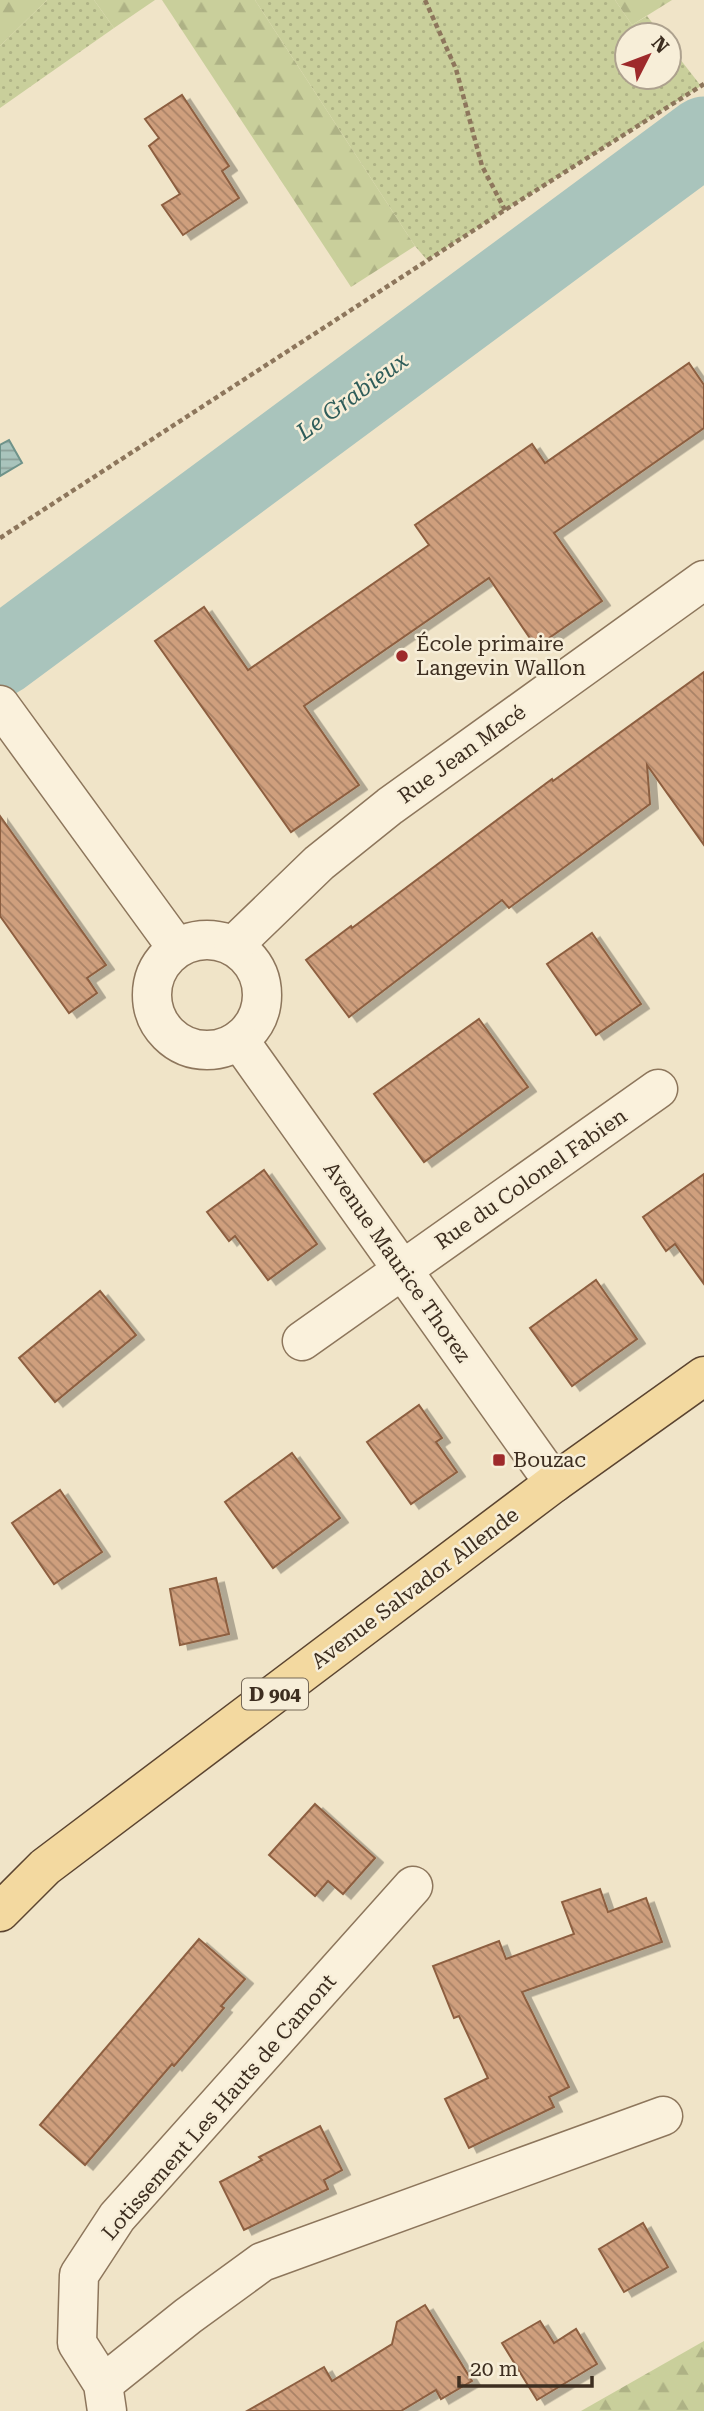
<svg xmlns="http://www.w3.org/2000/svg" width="704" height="2411" viewBox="0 0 704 2411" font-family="'Roboto Serif',serif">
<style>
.grass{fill:url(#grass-dots)}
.forest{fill:url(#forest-firs)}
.water{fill:url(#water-rules);stroke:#6f938a;stroke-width:2}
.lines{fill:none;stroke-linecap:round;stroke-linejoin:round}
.river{stroke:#a9c4bc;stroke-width:79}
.building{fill:url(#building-back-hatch);stroke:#8d5f41;stroke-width:2;filter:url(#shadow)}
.minor-casing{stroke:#8d765c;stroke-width:41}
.major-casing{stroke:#5b4430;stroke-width:41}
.path{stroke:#8d765c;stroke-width:4.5;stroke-dasharray:5 3.5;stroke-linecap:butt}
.minor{stroke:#faf1dc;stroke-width:38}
.major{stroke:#f3d9a0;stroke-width:38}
.poi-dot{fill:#9e2a2b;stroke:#f7eed8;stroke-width:2.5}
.labels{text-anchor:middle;stroke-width:5;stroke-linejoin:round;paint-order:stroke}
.shield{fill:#f7eed8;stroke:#756857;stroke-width:2}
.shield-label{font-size:19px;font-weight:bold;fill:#3d2e20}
.poi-label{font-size:21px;fill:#3d2e20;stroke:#f7eed8;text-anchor:start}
.street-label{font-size:21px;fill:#3d2e20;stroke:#f7eed8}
.water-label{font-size:23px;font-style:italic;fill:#2f5d5a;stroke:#f7eed8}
</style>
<defs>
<pattern id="grass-dots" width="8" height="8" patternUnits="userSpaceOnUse" patternTransform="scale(1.75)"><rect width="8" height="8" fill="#c9cf9b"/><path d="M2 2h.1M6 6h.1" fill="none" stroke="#aeb285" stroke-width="1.8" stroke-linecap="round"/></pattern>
<pattern id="forest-firs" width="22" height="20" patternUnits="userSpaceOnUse" patternTransform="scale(1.75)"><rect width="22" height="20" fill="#c9cf9b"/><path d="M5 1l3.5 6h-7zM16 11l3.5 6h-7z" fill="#aeb285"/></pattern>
<pattern id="water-rules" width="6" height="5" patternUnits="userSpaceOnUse" patternTransform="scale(1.75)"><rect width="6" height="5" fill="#a9c4bc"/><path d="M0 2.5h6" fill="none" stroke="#8ba098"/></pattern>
<pattern id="building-back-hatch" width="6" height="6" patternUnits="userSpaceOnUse" patternTransform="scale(1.75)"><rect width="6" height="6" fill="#cf9f7d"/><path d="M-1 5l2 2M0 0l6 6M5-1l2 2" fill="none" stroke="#a98266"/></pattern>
<filter id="shadow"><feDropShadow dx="8" dy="4.5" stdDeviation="0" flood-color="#0004"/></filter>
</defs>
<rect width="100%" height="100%" fill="#f0e4c8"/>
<g class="grass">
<polygon points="47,0 94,0 114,28 0,108 0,46"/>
<polygon points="255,0 615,0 632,25 647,16 662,35 627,35 627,77 669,77 669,45 701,86 427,260 415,246"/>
</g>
<g class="forest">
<polygon points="0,0 47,0 0,46"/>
<polygon points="94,0 155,0 114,28"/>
<polygon points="162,0 255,0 415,246 351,287"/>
<polygon points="615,0 672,0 632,25"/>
<polygon points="704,2341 704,2411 581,2411"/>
</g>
<polygon class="water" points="9,440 22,463 0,476 0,445"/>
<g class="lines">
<polyline class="river" points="0,657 704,136"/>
</g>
<g class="building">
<polygon points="182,95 229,166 222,171 239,198 183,235 162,205 180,194 149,146 159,138 145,119"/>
<polygon points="689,363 704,385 704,428 554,533 602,601 536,647 489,578 304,706 359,785 291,832 155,641 204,607 248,670 429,545 415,525 532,444 545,463"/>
<polygon points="704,672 704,845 647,765 650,804 509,908 502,900 349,1017 306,960 351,926 352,928 552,779 553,781"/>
<polygon points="0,816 106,965 87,978 97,993 69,1013 0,916"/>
<polygon points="592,933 641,1004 596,1035 547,964"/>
<polygon points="479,1019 528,1087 424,1162 374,1094"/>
<polygon points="264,1170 317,1244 268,1280 235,1236 229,1241 207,1212"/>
<polygon points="704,1174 704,1284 675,1244 666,1251 643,1217"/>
<polygon points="596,1280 637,1339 572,1386 530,1328"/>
<polygon points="100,1291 136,1335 55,1402 19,1358"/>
<polygon points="419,1405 442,1438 436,1442 457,1472 411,1504 367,1442"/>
<polygon points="292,1453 340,1518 273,1568 225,1502"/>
<polygon points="60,1490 102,1552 54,1584 12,1523"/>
<polygon points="216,1578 229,1634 180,1645 170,1589"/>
<polygon points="315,1804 375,1858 343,1894 328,1881 315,1896 269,1855"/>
<polygon points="600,1889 608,1912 646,1898 662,1942 522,1992 569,2087 549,2097 554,2107 469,2148 445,2099 488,2078 459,2016 454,2018 433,1966 499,1941 506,1959 574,1934 562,1902"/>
<polygon points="199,1939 245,1979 221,2006 224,2008 174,2066 172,2064 85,2165 40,2125"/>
<polygon points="320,2126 342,2170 324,2180 328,2189 244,2230 220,2182 262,2160 259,2157"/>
<polygon points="643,2223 668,2267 624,2292 599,2249"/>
<polygon points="425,2305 472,2381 441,2399 436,2390 401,2411 247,2411 324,2367 332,2381 392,2344 397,2322"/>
<polygon points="540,2321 554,2343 576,2329 597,2364 537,2400 502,2343"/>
</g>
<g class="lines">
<g class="minor-casing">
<g id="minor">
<polyline points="0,705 177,948"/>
<circle cx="207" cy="995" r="55"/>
<polyline points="233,946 319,863 390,806 704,580"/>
<polyline points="239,1040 554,1483"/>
<polyline points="302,1341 658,1089"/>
<polyline points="103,2384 188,2316 262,2262 663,2116"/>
<polyline points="107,2411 103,2384 77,2343 79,2275 117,2217 413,1886"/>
</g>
</g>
<g class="major-casing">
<polyline id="major" points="0,1912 45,1867 554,1483 704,1376"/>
</g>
<g class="path">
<polyline points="425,0 456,69 482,166 505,210"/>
<polyline points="0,538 505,210 704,84"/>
</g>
<use href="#minor" class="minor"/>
<use href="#major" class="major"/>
</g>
<g class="poi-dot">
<circle cx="402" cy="656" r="7"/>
<rect x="492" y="1453" width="14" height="14" rx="3.5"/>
</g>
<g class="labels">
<rect class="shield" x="242" y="1678.5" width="66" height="31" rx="5"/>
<g class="shield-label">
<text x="275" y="1701">D 904</text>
</g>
<g class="poi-label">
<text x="416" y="651">École primaire<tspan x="416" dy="24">Langevin Wallon</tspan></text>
<text x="513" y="1467">Bouzac</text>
</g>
<g class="street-label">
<text transform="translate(462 754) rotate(-36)" y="7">Rue Jean Macé</text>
<text transform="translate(531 1179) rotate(-35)" y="7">Rue du Colonel Fabien</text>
<text transform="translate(397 1262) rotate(55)" y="7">Avenue Maurice Thorez</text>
<text transform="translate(415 1588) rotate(-37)" y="7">Avenue Salvador Allende</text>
<text transform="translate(219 2107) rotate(-49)" y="7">Lotissement Les Hauts de Camont</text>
</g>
<g class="water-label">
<text transform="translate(352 396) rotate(-36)" y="8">Le Grabieux</text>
</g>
</g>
<g transform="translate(648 56) rotate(48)"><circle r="33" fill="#f7eed8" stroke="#ada18e" stroke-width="2"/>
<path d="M0-5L12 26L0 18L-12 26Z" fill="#9e2a2b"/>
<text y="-10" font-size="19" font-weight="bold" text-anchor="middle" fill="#3d2e20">N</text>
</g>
<path d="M459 2376v10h133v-10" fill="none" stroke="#3d2e20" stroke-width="3.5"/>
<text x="470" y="2376" font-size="21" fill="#3d2e20" stroke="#f7eed8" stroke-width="5" paint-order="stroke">20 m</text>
</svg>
